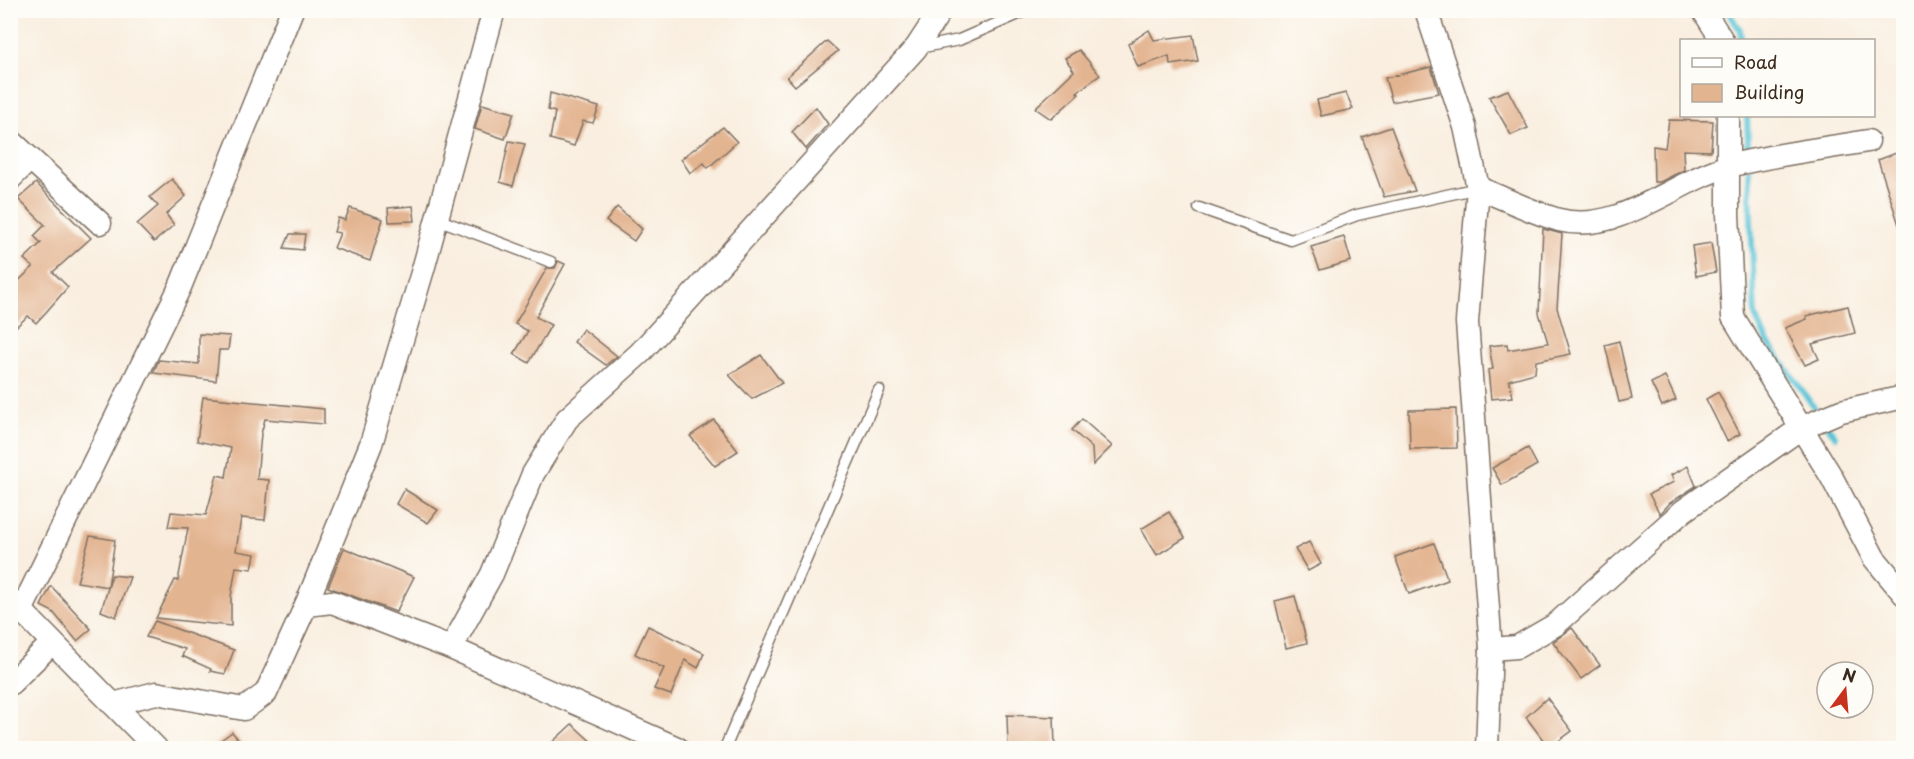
<svg xmlns="http://www.w3.org/2000/svg" width="1914" height="759" viewBox="0 0 1914 759" font-family="'Playpen Sans',sans-serif">
<style>
.lines{fill:none;stroke-linecap:round;stroke-linejoin:round}
.stream{stroke:#5cc5d8;stroke-width:6}
.building{fill:#e3b490}
.service-casing{stroke:#7e6f62;stroke-width:13}
.minor-casing{stroke:#7e6f62;stroke-width:25}
.service{stroke:#fff;stroke-width:10}
.minor{stroke:#fff;stroke-width:22}
</style>
<rect width="100%" height="100%" fill="#fdfcf7"/>
<filter id="ink" filterUnits="userSpaceOnUse"><feTurbulence type="fractalNoise" baseFrequency=".0167" numOctaves="2"/><feDisplacementMap in="SourceGraphic" scale="12" xChannelSelector="R" yChannelSelector="G"/><feConvolveMatrix kernelMatrix="1 2 1 2 8 2 1 2 1" color-interpolation-filters="sRGB"/></filter>
<filter id="wash" filterUnits="userSpaceOnUse"><feTurbulence type="fractalNoise" baseFrequency=".008" numOctaves="4" result="noise"/><feDisplacementMap in="SourceGraphic" scale="24" xChannelSelector="R" yChannelSelector="G"/><feGaussianBlur stdDeviation="1.35" result="paint"/><feColorMatrix in="noise" values="0 0 0 0 0 0 0 0 0 0 0 0 0 0 0 0 0 1.4 0 .05"/><feComposite in="paint" operator="in"/></filter>
<g filter="url(#wash)">
<rect width="100%" height="100%" fill="#f9eedf"/>
<g class="lines">
<g class="stream">
<polyline points="1727,10 1740,30 1741,40"/>
<polyline points="1747,116 1748,149"/>
<polyline points="1749,170 1755,316 1767,341 1814,407"/>
<polyline points="1827,425 1835,436"/>
</g>
</g>
<g id="blocks">
<g class="building">
<polygon points="1149,30 1154,40 1193,35 1198,61 1170,65 1169,56 1138,67 1128,44"/>
<polygon points="827,41 838,51 795,86 787,77"/>
<polygon points="1079,50 1100,75 1077,92 1079,94 1051,119 1035,108 1074,71 1065,58"/>
<polygon points="1431,67 1439,93 1392,102 1385,78"/>
<polygon points="1508,90 1528,128 1511,135 1489,97"/>
<polygon points="550,93 599,107 593,123 583,121 574,146 550,139 555,112 548,110"/>
<polygon points="1346,93 1353,109 1321,116 1317,100"/>
<polygon points="482,104 514,113 505,139 475,129"/>
<polygon points="816,107 828,124 806,149 792,132"/>
<polygon points="1669,120 1713,121 1711,151 1683,150 1684,170 1660,182 1654,182 1653,146 1665,148"/>
<polygon points="723,127 737,142 708,168 704,163 690,173 681,159"/>
<polygon points="1391,127 1415,191 1384,197 1362,137"/>
<polygon points="509,141 525,144 513,186 500,182"/>
<polygon points="1904,150 1904,228 1900,228 1878,160"/>
<polygon points="172,179 186,196 166,214 174,225 154,242 137,224 158,206 150,197"/>
<polygon points="36,183 91,238 53,272 68,287 47,311 36,323 28,316 10,332 10,289 33,267 24,259 41,243 34,236 45,225 18,199"/>
<polygon points="413,206 415,221 389,222 388,208"/>
<polygon points="617,207 642,229 634,241 606,221"/>
<polygon points="350,208 383,219 370,261 334,248 340,233 334,232 338,218 345,220"/>
<polygon points="1543,229 1562,234 1557,308 1571,354 1536,361 1535,373 1509,380 1513,397 1491,399 1488,370 1493,369 1489,346 1507,344 1508,350 1548,343 1539,313"/>
<polygon points="290,234 305,234 303,250 284,248"/>
<polygon points="1344,237 1351,261 1320,270 1311,247"/>
<polygon points="1711,243 1716,272 1696,276 1692,246"/>
<polygon points="558,261 565,264 536,317 551,325 529,363 514,354 528,331 515,324 547,268 555,268"/>
<polygon points="1848,306 1855,333 1812,344 1819,359 1805,365 1785,328 1807,319 1806,316"/>
<polygon points="583,329 617,356 606,365 574,342"/>
<polygon points="199,334 230,336 228,350 219,350 216,381 153,373 159,360 199,364"/>
<polygon points="1619,341 1632,399 1619,402 1605,345"/>
<polygon points="761,355 782,383 752,399 729,375"/>
<polygon points="1665,376 1676,400 1662,406 1651,383"/>
<polygon points="1718,392 1740,434 1727,441 1706,399"/>
<polygon points="203,397 324,409 324,424 265,419 261,434 257,479 269,480 265,520 241,518 236,551 255,554 252,569 236,567 231,597 231,626 156,618 175,580 178,581 188,528 168,527 171,512 206,515 217,475 226,477 231,448 197,441"/>
<polygon points="1456,409 1457,448 1410,449 1409,410"/>
<polygon points="1082,419 1112,446 1093,465 1092,448 1072,430"/>
<polygon points="714,420 738,451 715,466 690,436"/>
<polygon points="1528,448 1537,465 1502,485 1492,468"/>
<polygon points="1688,466 1696,486 1670,503 1660,514 1649,494 1674,482 1671,475"/>
<polygon points="404,489 438,510 428,523 396,504"/>
<polygon points="1169,512 1185,538 1157,555 1141,529"/>
<polygon points="90,536 115,540 108,587 77,582"/>
<polygon points="1309,542 1321,564 1308,571 1295,549"/>
<polygon points="1434,543 1448,580 1409,594 1395,557"/>
<polygon points="344,548 414,577 396,612 328,587"/>
<polygon points="112,575 130,577 116,617 101,611"/>
<polygon points="51,586 91,629 77,641 53,612 41,606"/>
<polygon points="1295,596 1307,643 1286,648 1275,601"/>
<polygon points="155,621 234,650 225,674 210,671 211,669 182,656 185,649 146,637"/>
<polygon points="648,626 704,653 698,668 685,660 671,695 654,689 664,668 635,654"/>
<polygon points="1572,628 1600,665 1581,679 1553,642"/>
<polygon points="1547,698 1572,731 1549,748 1526,717"/>
<polygon points="1007,715 1054,717 1055,748 1008,748"/>
<polygon points="572,724 598,748 546,748"/>
<polygon points="232,732 246,748 210,748"/>
</g>
</g>
</g>
<g filter="url(#ink)">
<use href="#blocks" fill-opacity="0" stroke="#7e6f62" stroke-width="1.5"/>
<g class="lines">
<g class="service-casing">
<g id="service">
<polyline points="919,48 959,40 1028,10"/>
<polyline points="1199,208 1291,240 1357,215 1478,188"/>
<polyline points="437,219 551,262"/>
<polyline points="725,748 879,390"/>
</g>
</g>
<g class="minor-casing">
<g id="minor">
<polyline points="1426,10 1465,127 1478,188 1467,322 1491,649 1487,748"/>
<polyline points="1703,10 1722,40"/>
<polyline points="1728,116 1728,215 1733,317 1831,476 1874,558 1904,594"/>
<polyline points="10,140 100,223"/>
<polyline points="10,179 30,159"/>
<path d="M 1478,188 C 1504,198 1531,212 1559,220 C 1619,235 1674,181 1729,166 C 1774,154 1822,149 1868,141"/>
<polyline points="12,601 156,748"/>
<polyline points="306,605 371,444 424,266 494,10"/>
<polyline points="21,611 180,287 292,10"/>
<polyline points="451,648 492,574 533,474 567,419 640,353 916,48 941,10"/>
<polyline points="1491,649 1517,647 1555,625 1683,511 1801,428 1841,411 1904,397"/>
<polyline points="10,684 52,643"/>
<polyline points="113,704 156,693 244,709 266,693 306,605 332,602 451,648 677,748"/>
</g>
</g>
<use href="#service" class="service"/>
<use href="#minor" class="minor"/>
</g>
</g>
<rect width="1914" height="759" fill="none" stroke="#fdfcf7" stroke-width="36"/>
<rect x="1680" y="39" width="195" height="78" fill="#fdfcf7" stroke="#afa8a0" stroke-width="1.5"/>
<rect x="1692" y="58" width="30" height="9" fill="#ffffff" stroke="#afa8a0" stroke-width="1.5"/>
<text x="1734" y="69" font-size="18" fill="#3b2a1e">Road</text>
<rect x="1692" y="84" width="30" height="18" fill="#e3b490" stroke="#afa8a0" stroke-width="1.5"/>
<text x="1734" y="99" font-size="18" fill="#3b2a1e">Building</text>
<g transform="translate(1845 690) rotate(16)"><circle r="28" fill="#fdfcf7" stroke="#afa8a0" stroke-width="1.5"/>
<path d="M0-4.5L10 22L0 15L-10 22Z" fill="#c8321e"/>
<text y="-9" font-size="16" font-weight="bold" text-anchor="middle" fill="#3b2a1e">N</text>
</g>
</svg>
